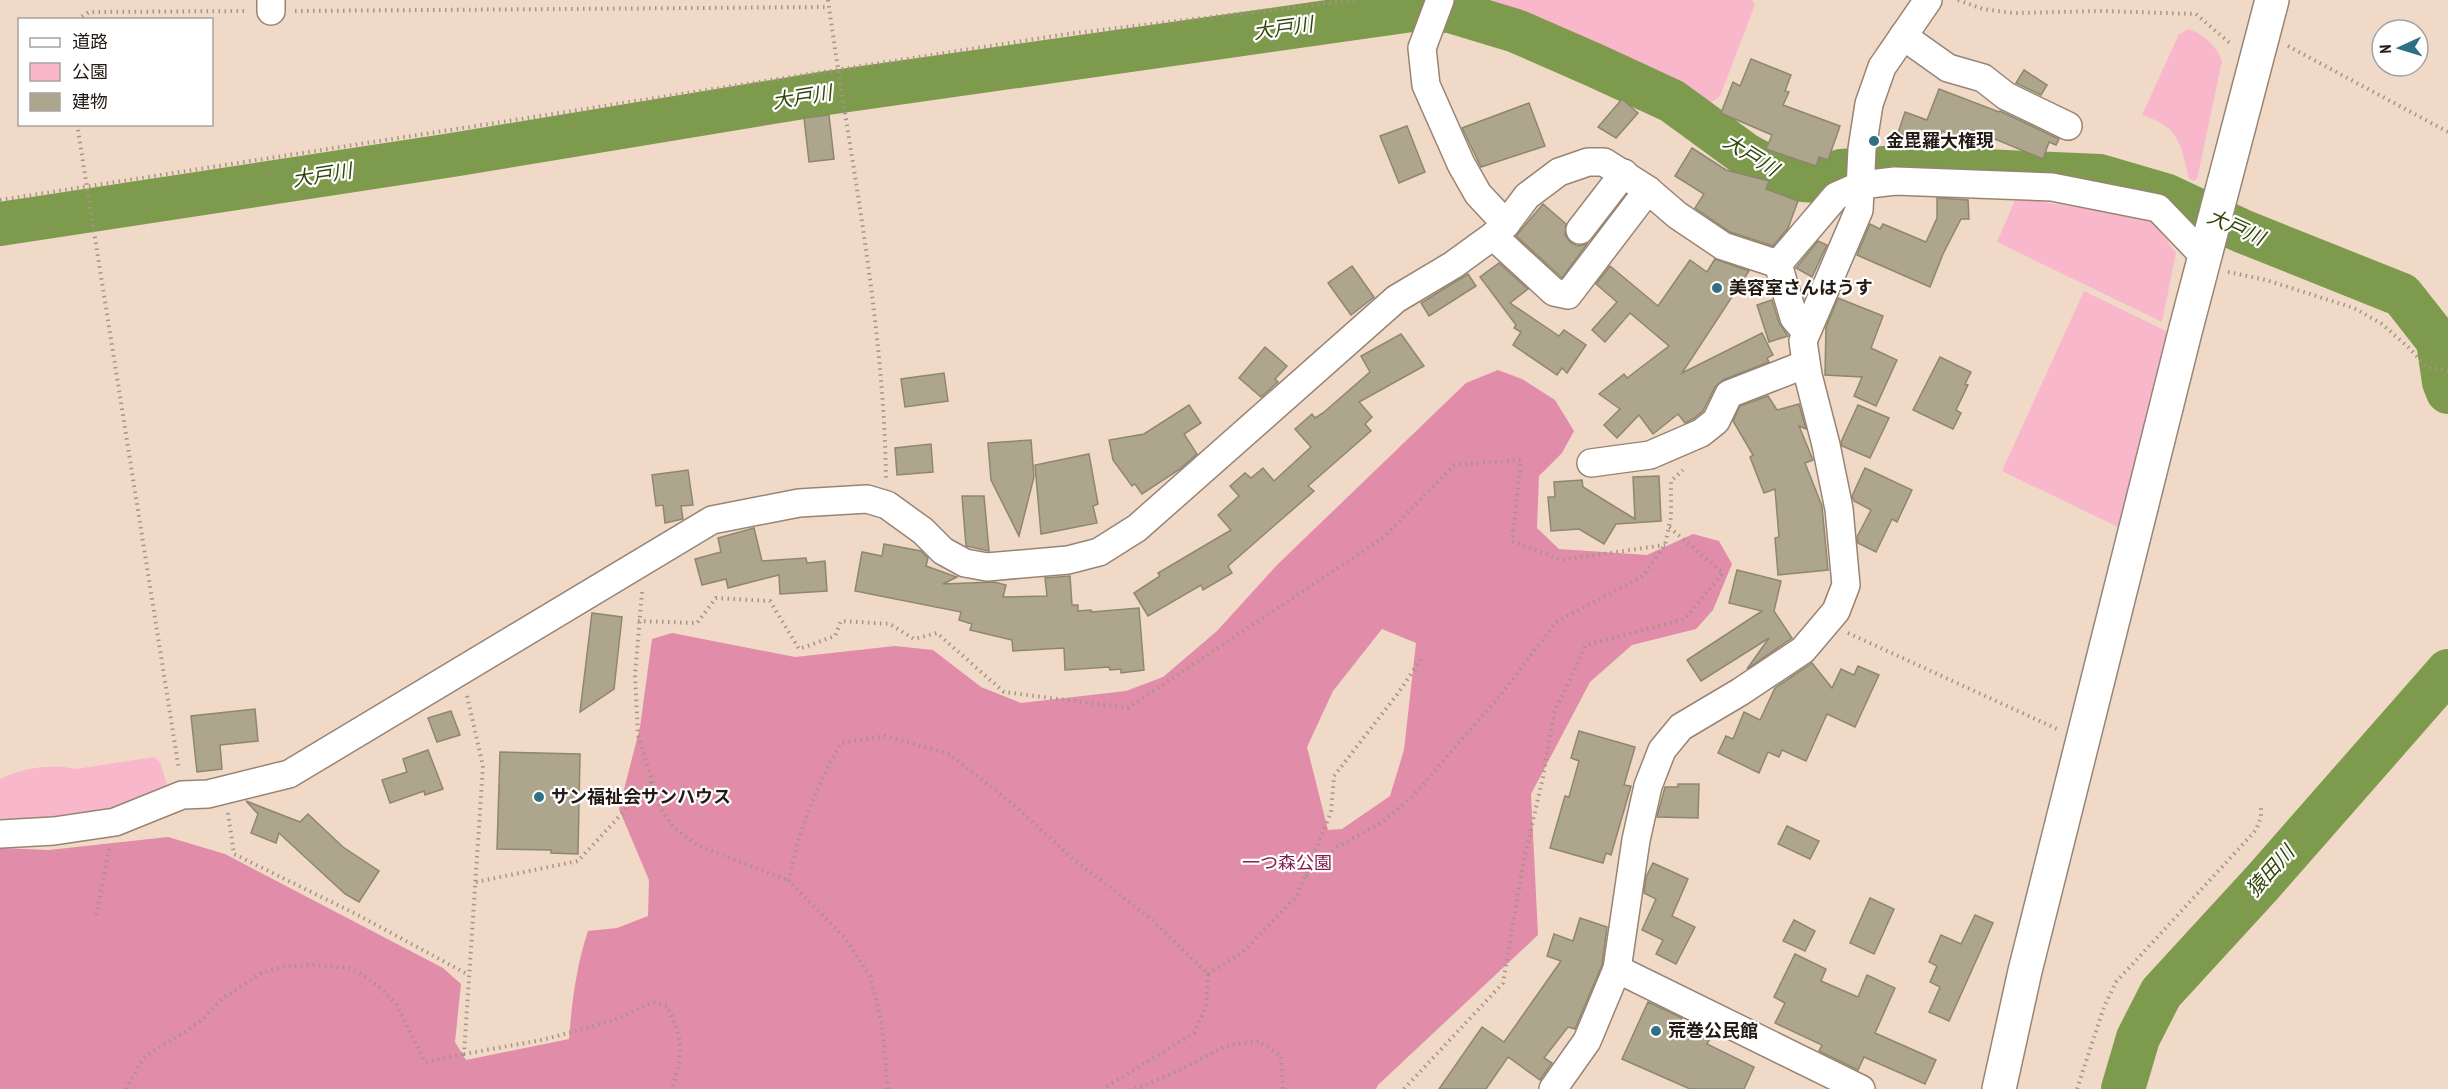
<svg xmlns="http://www.w3.org/2000/svg" width="2448" height="1089" viewBox="0 0 2448 1089" font-family="'PT Sans Narrow','Noto Sans JP',sans-serif">
<style>
.green{fill:#f9b7cc}
.forest{fill:#e18ca9;fill-rule:evenodd}
.lines{fill:none;stroke-linecap:round;stroke-linejoin:round}
.river{stroke:#7e9a4c;stroke-width:44}
.building{fill:#ada58c;stroke:#8e876f;stroke-width:1.5}
.street-casing{stroke:#998473;stroke-width:30}
.secondary-casing{stroke:#998473;stroke-width:36}
.path{stroke:#a69486;stroke-width:4;stroke-dasharray:1.5 4.5;stroke-linecap:butt}
.street{stroke:#fff;stroke-width:27}
.secondary{stroke:#fff;stroke-width:33}
.poi-dot{fill:#307084;stroke:#fff;stroke-width:2}
.labels{text-anchor:middle;stroke-width:4.5;stroke-linejoin:round;paint-order:stroke}
.poi-label{font-size:18px;font-weight:bold;fill:#231a14;stroke:#fff;text-anchor:start}
.park-label{font-size:18px;fill:#821e4b;stroke:#fff}
.water-label{font-size:20px;font-style:italic;fill:#33450a;stroke:#fff}
</style>
<rect width="100%" height="100%" fill="#f0d9c7"/>
<g class="green">
<polygon points="1460,0 1752,0 1755,5 1720,96 1709,104 1610,57 1499,11"/>
<path d="M 2188,29 C 2202,33 2217,46 2222,61 L 2197,179 L 2193,181 L 2189,178 C 2180,143 2180,127 2142,115 L 2179,34 Z"/>
<polygon points="2016,198 2129,215 2153,221 2176,253 2162,322 1997,242"/>
<polygon points="2084,291 2168,332 2118,527 2002,471"/>
<path d="M 154,757 L 160,762 L 168,788 L 165,793 L 107,810 L 0,825 L 0,779 C 22,768 53,763 76,769 Z"/>
</g>
<path class="forest" d="M 1498,370 L 1522,379 L 1555,400 L 1574,431 L 1562,453 L 1539,476 L 1537,528 L 1559,549 L 1647,555 L 1693,534 L 1719,541 L 1732,564 L 1713,610 L 1696,629 L 1632,645 L 1590,682 L 1531,794 L 1538,935 L 1378,1085 L 1376,1089 L 0,1089 L 0,848 L 49,850 L 168,837 L 225,854 L 443,968 L 461,984 L 455,1042 L 466,1060 L 569,1039 C 572,1002 576,967 588,931 L 617,928 L 648,916 L 649,880 L 619,809 L 640,727 L 652,639 L 672,633 L 795,657 L 895,646 L 933,650 L 981,687 L 1021,703 L 1126,691 L 1163,677 L 1217,631 L 1277,565 L 1466,383 ZM 1382,629 L 1416,643 L 1404,750 L 1390,796 L 1342,829 L 1328,830 L 1307,747 L 1333,691 Z"/>
<g class="lines">
<g class="river">
<polyline points="0,224 452,155 827,93 1412,10 1450,11 1516,31 1594,65 1672,101 1746,155 1791,179 1817,181 1841,171 1885,168 1984,171 2100,176 2165,195 2242,231 2402,295 2438,341 2444,382 2448,392"/>
<polyline points="2123,1089 2138,1038 2161,993 2262,883 2448,671"/>
</g>
</g>
<g class="building">
<polygon points="1751,59 1791,75 1785,91 1789,92 1783,105 1840,126 1828,160 1819,157 1816,166 1766,149 1772,135 1721,113 1733,82 1740,86"/>
<polygon points="2024,70 2047,85 2041,95 2016,83"/>
<polygon points="1939,89 1999,112 2000,111 2059,139 2056,145 2049,142 2043,159 1978,132 1973,143 1942,131 1940,138 1928,133 1925,143 1898,133 1905,112 1927,120"/>
<polygon points="1622,99 1638,113 1616,138 1598,127"/>
<polygon points="1529,103 1545,146 1481,167 1462,128"/>
<polygon points="829,115 834,159 809,162 804,118"/>
<polygon points="1407,126 1425,172 1399,183 1380,136"/>
<polygon points="1692,148 1726,170 1769,181 1766,189 1798,201 1788,228 1773,246 1730,232 1695,208 1704,194 1675,176"/>
<polygon points="1937,198 1968,200 1969,219 1961,219 1943,254 1930,287 1857,255 1870,224 1880,229 1883,224 1926,242 1937,218"/>
<polygon points="1543,204 1566,224 1565,235 1570,242 1578,246 1587,244 1562,278 1516,236"/>
<polygon points="1818,241 1827,245 1812,277 1796,268"/>
<polygon points="1715,259 1749,271 1682,373 1762,333 1773,355 1767,358 1769,362 1723,380 1715,387 1703,411 1693,419 1685,423 1678,414 1653,434 1639,415 1617,438 1604,425 1620,409 1599,394 1624,374 1627,378 1669,346 1630,313 1605,342 1592,330 1617,302 1596,284 1610,266 1658,306 1690,260 1707,272"/>
<polygon points="1499,263 1528,289 1510,303 1559,336 1564,330 1586,345 1567,373 1562,368 1557,375 1513,345 1521,332 1514,328 1516,325 1480,277"/>
<polygon points="1352,266 1374,297 1351,315 1328,283"/>
<polygon points="1468,274 1476,286 1429,316 1421,303"/>
<polygon points="1838,298 1883,316 1871,348 1897,360 1876,406 1854,396 1862,377 1825,375 1826,327"/>
<polygon points="1772,300 1779,323 1788,336 1769,342 1757,305"/>
<polygon points="1401,334 1424,366 1359,402 1372,417 1365,424 1371,431 1308,486 1314,491 1228,566 1232,573 1203,590 1201,585 1148,616 1134,593 1160,576 1158,573 1231,530 1218,515 1239,496 1230,486 1245,473 1251,478 1263,468 1274,481 1311,447 1295,429 1312,414 1315,418 1323,413 1370,372 1361,356"/>
<polygon points="1265,347 1287,366 1275,379 1278,382 1261,397 1239,378"/>
<polygon points="1940,357 1971,372 1965,384 1968,385 1956,410 1961,413 1953,429 1913,410"/>
<polygon points="944,373 948,401 905,407 901,379"/>
<polygon points="1768,396 1777,410 1799,404 1806,429 1799,426 1813,460 1805,463 1822,506 1828,570 1778,575 1775,538 1779,537 1775,489 1764,493 1750,457 1753,455 1733,421 1740,406"/>
<polygon points="1189,405 1201,423 1184,434 1197,454 1180,469 1142,494 1135,484 1132,486 1113,460 1109,440 1144,434"/>
<polygon points="1858,405 1889,418 1870,458 1842,446 1841,442"/>
<polygon points="1031,440 1034,477 1019,536 991,480 988,443"/>
<polygon points="931,444 933,472 897,475 895,448"/>
<polygon points="1089,454 1098,504 1093,506 1097,523 1041,534 1035,465"/>
<polygon points="1865,468 1912,490 1897,522 1892,519 1876,552 1858,543 1857,537 1871,510 1854,501 1852,496"/>
<polygon points="688,470 693,505 681,506 683,519 665,523 663,505 656,506 652,475"/>
<polygon points="1659,476 1661,521 1616,524 1604,544 1579,529 1551,531 1548,497 1555,497 1554,482 1582,480 1583,487 1635,519 1633,477"/>
<polygon points="962,496 984,496 989,551 966,546"/>
<polygon points="754,528 762,561 806,558 807,563 825,561 827,591 780,594 779,575 728,588 726,579 702,585 695,559 721,552 718,538"/>
<polygon points="884,544 921,551 928,558 926,566 957,577 943,584 994,582 1006,585 1003,597 1047,596 1045,578 1070,576 1072,605 1078,605 1078,611 1091,610 1091,612 1139,608 1144,670 1121,673 1121,669 1110,670 1109,667 1065,670 1064,648 1013,651 1012,640 970,630 972,624 959,620 961,612 855,591 862,552 882,556"/>
<polygon points="1737,570 1781,581 1774,611 1792,638 1747,669 1769,638 1701,681 1687,660 1762,611 1729,603"/>
<polygon points="592,613 622,617 614,689 580,712"/>
<polygon points="1812,663 1832,688 1841,669 1854,675 1858,666 1879,675 1855,727 1827,714 1806,761 1782,750 1779,757 1768,752 1759,773 1718,753 1726,736 1733,739 1744,712 1760,720 1775,688"/>
<polygon points="255,709 258,741 220,745 222,769 197,772 191,716"/>
<polygon points="451,711 460,735 437,742 428,718"/>
<polygon points="1579,731 1635,747 1624,785 1631,786 1611,855 1606,853 1603,863 1550,848 1565,796 1569,797 1579,761 1571,758"/>
<polygon points="428,750 443,789 425,795 424,791 390,803 382,780 407,772 403,759"/>
<polygon points="500,752 580,754 578,854 551,853 551,850 497,849"/>
<polygon points="1678,784 1699,784 1698,818 1657,817 1665,787 1678,787"/>
<polygon points="246,801 300,822 308,814 343,847 379,871 359,902 345,894 279,833 276,843 251,833 258,814"/>
<polygon points="1787,826 1819,841 1810,859 1778,844"/>
<polygon points="1653,863 1688,879 1672,916 1695,927 1676,964 1656,954 1663,940 1642,930 1656,899 1644,893 1646,877"/>
<polygon points="1870,898 1894,909 1874,954 1850,943"/>
<polygon points="1975,915 1993,923 1949,1021 1929,1012 1940,987 1930,982 1937,966 1929,962 1941,935 1961,944"/>
<polygon points="1580,918 1607,927 1602,965 1575,1029 1568,1027 1544,1058 1552,1063 1540,1080 1508,1057 1486,1089 1439,1089 1482,1027 1504,1042 1561,961 1547,956 1554,934 1573,941"/>
<polygon points="1794,920 1815,931 1805,951 1783,941"/>
<polygon points="1795,954 1826,969 1821,981 1858,997 1867,975 1895,988 1875,1033 1936,1060 1925,1084 1864,1057 1858,1070 1819,1051 1822,1045 1775,1023 1785,1003 1774,997"/>
<polygon points="1648,1002 1682,1018 1679,1023 1711,1037 1707,1044 1754,1067 1744,1089 1690,1089 1622,1059"/>
</g>
<g class="lines">
<g class="street-casing">
<g id="street">
<polyline points="1440,0 1422,48 1426,85 1461,164 1478,194 1506,224"/>
<polyline points="271,11 271,0"/>
<polyline points="1903,36 1948,68 1983,78 2006,96 2068,126"/>
<polyline points="1580,230 1624,173"/>
<polyline points="1493,236 1554,292 1568,295 1648,190"/>
<polyline points="1778,264 1836,196 1861,185 1895,181 2052,187 2158,208 2205,257"/>
<polyline points="1591,463 1650,455 1701,433 1716,421 1729,394 1806,364"/>
<polyline points="0,834 54,831 115,822 182,795 208,794 289,774 712,520 799,503 867,499 887,505 923,531 943,551 965,563 987,567 1068,560 1099,552 1137,528 1396,299 1453,265 1493,236 1506,224 1527,196 1559,172 1588,162 1604,162 1648,190 1677,215 1723,246 1778,264 1794,318 1806,332"/>
<polyline points="1617,969 1861,1089"/>
<polyline points="1553,1089 1587,1041 1617,969 1636,840 1648,786 1662,750 1681,727 1740,692 1803,650 1836,611 1846,585 1839,509 1826,445 1808,375 1803,341 1859,210 1862,149 1869,104 1882,67 1928,0"/>
</g>
</g>
<g class="secondary-casing">
<polyline id="secondary" points="1999,1089 2025,971 2185,332 2272,0"/>
</g>
<g class="path">
<path d="M 828,0 C 850,159 884,319 886,480"/>
<polyline points="1958,0 1983,9 2014,13 2103,11 2196,14 2232,45"/>
<polyline points="295,11 829,7"/>
<polyline points="77,20 89,12 248,11"/>
<polyline points="2288,46 2448,132"/>
<polyline points="77,124 179,770"/>
<polyline points="0,200 1067,34 1355,0"/>
<polyline points="2228,272 2266,280 2354,308 2382,324 2408,347 2427,367 2448,371"/>
<polyline points="642,592 635,675 638,735 661,809 674,828 697,845 789,881"/>
<polyline points="638,621 697,623 716,598 770,601 799,649 835,636 841,621 890,624 914,639 937,633 1004,692 1128,708 1384,537 1454,465 1521,460 1512,541 1561,560 1665,545"/>
<polyline points="1848,633 2057,729"/>
<path d="M 467,696 L 483,766 L 464,1054 L 542,1040 L 612,1021 L 653,1002 L 667,1006 C 684,1042 683,1052 672,1089"/>
<polyline points="228,813 234,854 356,914 469,975"/>
<polyline points="1306,876 1337,847 1381,823 1412,797 1504,691 1556,622 1643,576 1665,545 1671,517 1671,481 1683,470"/>
<polyline points="476,882 578,861 653,780"/>
<polyline points="96,915 110,846"/>
<polyline points="1208,974 1243,952 1297,896 1331,812 1334,776 1399,692 1421,659"/>
<polyline points="126,1089 143,1059 150,1053 185,1032 203,1019 223,998 263,972 287,966 313,965 349,968 358,972 382,989 396,1004 425,1062 463,1054"/>
<path d="M 888,1089 L 882,1024 L 870,976 L 845,938 L 789,881 C 798,831 816,787 841,743 L 885,736 L 949,754 L 1014,805 L 1073,859 L 1150,918 L 1208,974 L 1206,1006 L 1194,1033 L 1103,1089"/>
<polyline points="1135,1089 1178,1071 1225,1046 1259,1041 1281,1056 1283,1089"/>
<polyline points="1404,1089 1503,983 1523,864 1543,777 1554,713 1586,645 1685,619 1723,573 1669,527"/>
<polyline points="2077,1089 2104,1007 2116,982 2256,830 2261,817 2261,807"/>
</g>
<use href="#street" class="street"/>
<use href="#secondary" class="secondary"/>
</g>
<g class="poi-dot">
<circle cx="1874" cy="141" r="6"/>
<circle cx="1717" cy="288" r="6"/>
<circle cx="539" cy="797" r="6"/>
<circle cx="1656" cy="1031" r="6"/>
</g>
<g class="labels">
<g class="poi-label">
<text x="1886" y="147">金毘羅大権現</text>
<text x="1729" y="294">美容室さんはうす</text>
<text x="551" y="803">サン福祉会サンハウス</text>
<text x="1668" y="1037">荒巻公民館</text>
</g>
<g class="park-label">
<text x="1287" y="869">一つ森公園</text>
</g>
<g class="water-label">
<text transform="translate(1283 28) rotate(-8)" y="7">大戸川</text>
<text transform="translate(802 97) rotate(-9)" y="7">大戸川</text>
<text transform="translate(1751 155) rotate(32)" y="7">大戸川</text>
<text transform="translate(322 175) rotate(-9)" y="7">大戸川</text>
<text transform="translate(2236 227) rotate(24)" y="7">大戸川</text>
<text transform="translate(2270 871) rotate(-48)" y="7">猿田川</text>
</g>
</g>
<rect x="18" y="18" width="195" height="108" fill="#ffffff" stroke="#a7a3a1" stroke-width="1.5"/>
<rect x="30" y="38" width="30" height="9" fill="#ffffff" stroke="#a7a3a1" stroke-width="1.5"/>
<text x="72" y="48" font-size="18" fill="#231a14">道路</text>
<rect x="30" y="63" width="30" height="18" fill="#f9b7cc" stroke="#a7a3a1" stroke-width="1.5"/>
<text x="72" y="78" font-size="18" fill="#231a14">公園</text>
<rect x="30" y="93" width="30" height="18" fill="#ada58c" stroke="#a7a3a1" stroke-width="1.5"/>
<text x="72" y="108" font-size="18" fill="#231a14">建物</text>
<g transform="translate(2400 48) rotate(266)"><circle r="28" fill="#ffffff" stroke="#a7a3a1" stroke-width="1.5"/>
<path d="M0-4.5L10 22L0 15L-10 22Z" fill="#307084"/>
<text y="-9" font-size="16" font-weight="bold" text-anchor="middle" fill="#231a14">N</text>
</g>
</svg>
